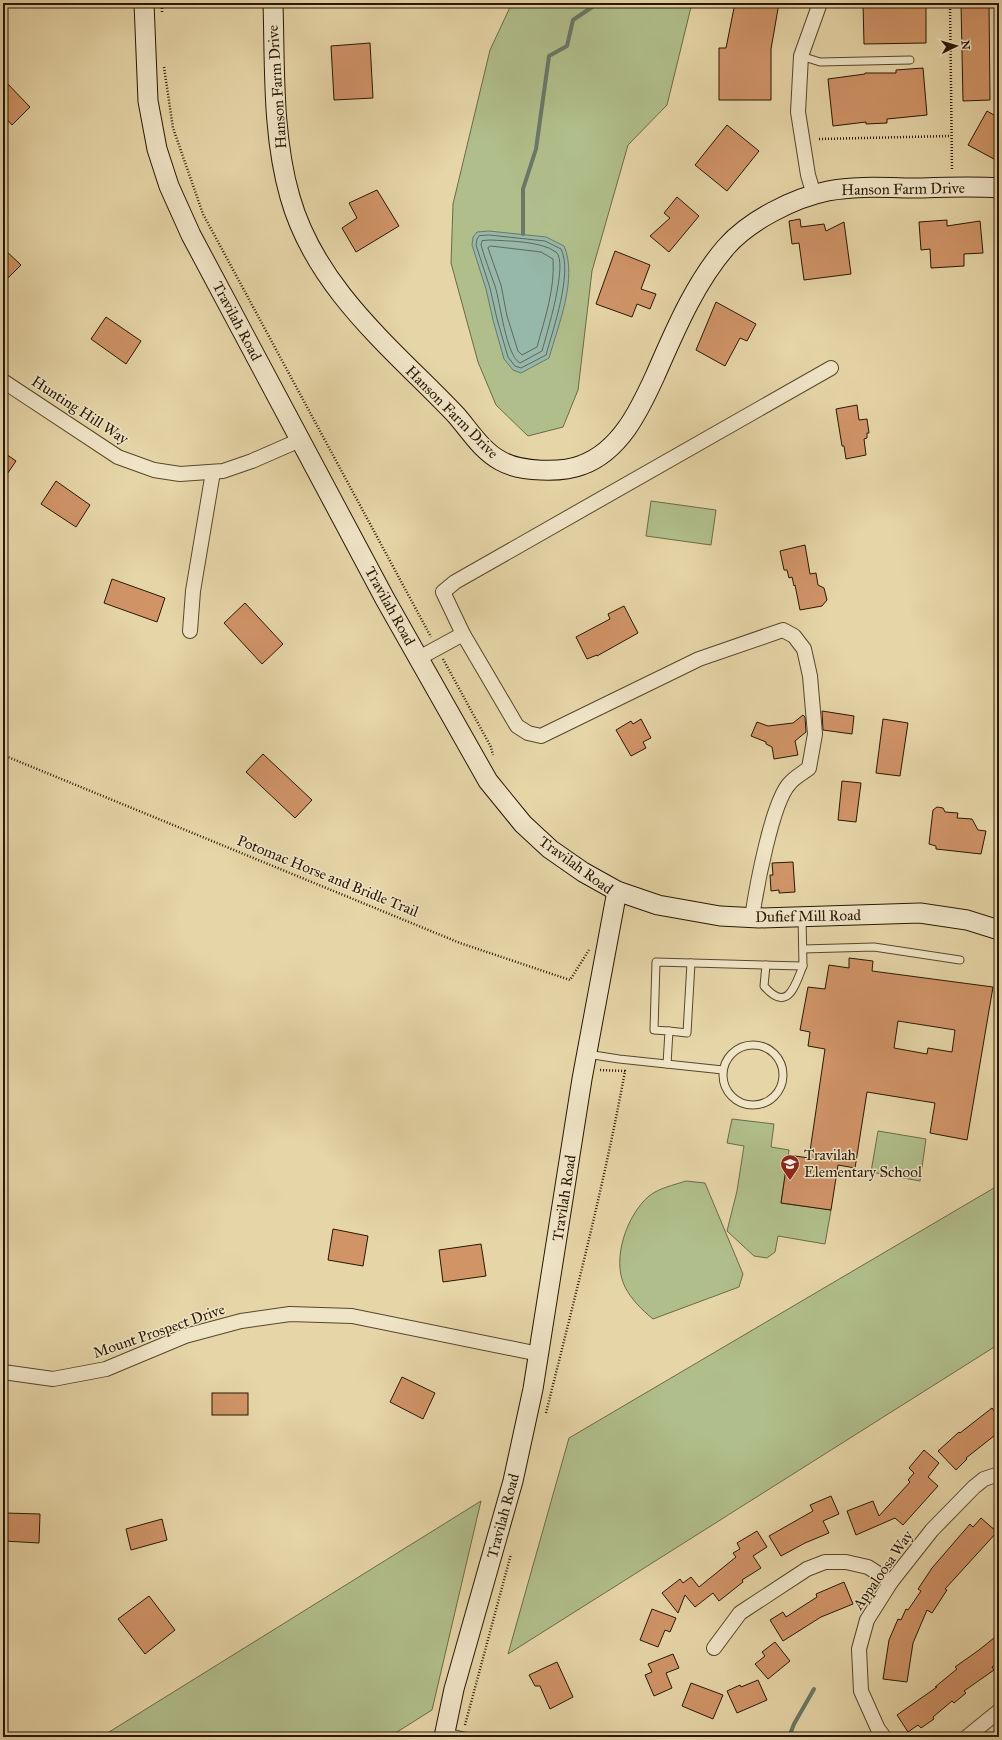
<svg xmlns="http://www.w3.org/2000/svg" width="1002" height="1740" viewBox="0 0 1002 1740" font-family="'IM FELL Great Primer',serif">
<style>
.green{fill:#b0be8b;stroke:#6c6a47}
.water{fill:#96b8aa;stroke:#6a7867}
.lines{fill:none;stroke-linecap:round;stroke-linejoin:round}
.shore{stroke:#606856;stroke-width:1}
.stream{stroke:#6a7867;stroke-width:4}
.building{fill:#d09467;stroke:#291703;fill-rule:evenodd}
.lane-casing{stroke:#58462c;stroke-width:9}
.street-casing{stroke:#58462c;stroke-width:16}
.secondary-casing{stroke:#291703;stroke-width:21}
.path{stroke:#291703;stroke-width:2.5;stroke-dasharray:1 2;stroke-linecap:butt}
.lane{stroke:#efe4c6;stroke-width:7}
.street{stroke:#efe4c6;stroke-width:14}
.secondary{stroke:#efe4c6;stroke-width:19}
.labels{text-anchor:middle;stroke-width:3;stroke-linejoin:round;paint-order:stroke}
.street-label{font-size:15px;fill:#291703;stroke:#efe4c6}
.poi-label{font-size:15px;fill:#291703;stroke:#efe4c6;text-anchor:start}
</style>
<rect width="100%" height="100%" fill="#e6d5a7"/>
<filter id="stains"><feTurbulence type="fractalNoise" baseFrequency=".005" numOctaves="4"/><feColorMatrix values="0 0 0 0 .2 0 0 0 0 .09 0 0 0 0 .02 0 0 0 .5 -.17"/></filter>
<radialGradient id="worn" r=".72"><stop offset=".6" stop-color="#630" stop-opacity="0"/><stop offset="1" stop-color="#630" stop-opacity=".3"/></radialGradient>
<g class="green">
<polygon points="512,3 692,3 667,105 628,145 592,271 578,390 563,427 528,436 496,405 478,362 451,263 453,204 490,50"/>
<polygon points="651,501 716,510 711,545 646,536"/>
<polygon points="732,1119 774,1124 771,1147 789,1150 781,1203 831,1210 825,1244 778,1236 775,1252 767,1258 754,1256 727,1231 737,1191 744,1146 727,1143"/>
<polygon points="878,1131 926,1139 920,1181 871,1172"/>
<path d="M 686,1181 L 705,1183 L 743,1274 L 739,1287 L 653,1319 C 642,1310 631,1299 625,1287 C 611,1259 627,1215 649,1196 C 659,1188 674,1185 686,1181 Z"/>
<polygon points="999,1185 999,1344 508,1654 569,1438"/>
<polygon points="481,1501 432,1710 389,1737 101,1737"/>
</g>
<path class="water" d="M 489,231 L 546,237 L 564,246 C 578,278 558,326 549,358 L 521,373 L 513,370 L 504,359 L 493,320 L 486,289 L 472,245 L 473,237 L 477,232 Z"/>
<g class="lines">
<g class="shore">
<path d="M 489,235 L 545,241 L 561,249 C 573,273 553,329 546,355 L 521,368 L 515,366 L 508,357 L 497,319 L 490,288 L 476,245 L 477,239 L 479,236 Z"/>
<path d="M 490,240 C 508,241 541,241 556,252 C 569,262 546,336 542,351 L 520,363 C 506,356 500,301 495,286 C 490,272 485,259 481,245 L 482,241 Z"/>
<path d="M 491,246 L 541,252 L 553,259 C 555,289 545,318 537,347 L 522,355 L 518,351 L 507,316 L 501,285 L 488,248 Z"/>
</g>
<g class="stream">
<polyline points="523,234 523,189 536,149 549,56 567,46 573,20 598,3"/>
<polyline points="789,1737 794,1724 814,1689"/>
</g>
</g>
<g class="building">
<polygon points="735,3 779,3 771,49 771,100 719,100 719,48 726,48"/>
<polygon points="863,3 926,3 926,43 864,44"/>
<polygon points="961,3 989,3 990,100 963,101"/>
<polygon points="370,43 373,98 334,100 331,46"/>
<polygon points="923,68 927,115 887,119 887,123 866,124 866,122 833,126 828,79 865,74 865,73 896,73 896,70"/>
<polygon points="3,79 30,107 12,125 3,115"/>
<polygon points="987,111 999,118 999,149 994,159 968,145"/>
<polygon points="727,125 759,151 727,191 695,165"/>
<polygon points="377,190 399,226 356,252 342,228 357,218 349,203"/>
<polygon points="677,197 699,216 669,252 650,236 670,218 664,213"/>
<polygon points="800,219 801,227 824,224 826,231 844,222 851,274 804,280 799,243 792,244 789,221"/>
<polygon points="947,220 947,226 980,221 983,253 964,254 964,266 931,268 930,249 921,250 919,222"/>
<polygon points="3,248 21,265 3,283"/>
<polygon points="615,251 650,265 641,289 656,294 650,309 637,304 632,317 596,304"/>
<polygon points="716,302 756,324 747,341 740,338 725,366 696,350"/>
<polygon points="106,317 141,341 126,364 91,339"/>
<polygon points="857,405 859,420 867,419 869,433 867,433 867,438 864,439 866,455 846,459 844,446 842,446 836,409"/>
<polygon points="3,452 16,461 3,480"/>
<polygon points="56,481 90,505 76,527 41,504"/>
<polygon points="805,545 810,574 816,573 818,585 824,588 827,600 822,606 800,610 795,585 794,586 792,577 789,578 787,570 784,570 780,551"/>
<polygon points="112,579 165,598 157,622 104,603"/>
<polygon points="245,603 283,644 262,664 224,623"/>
<polygon points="624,606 638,633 597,656 597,655 587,659 576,637 610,619 608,614"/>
<polygon points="822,711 854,716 852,734 823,730"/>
<polygon points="803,715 805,717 806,732 795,741 798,755 774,759 772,747 766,744 766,742 751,736 757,722 768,726 793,723"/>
<polygon points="641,719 651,738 643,742 646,748 631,756 616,730 631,721 633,724"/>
<polygon points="883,719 908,723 900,776 876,773"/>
<polygon points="263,754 312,800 295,818 246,772"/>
<polygon points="842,781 861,783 856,822 838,820"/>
<polygon points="937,807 943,808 945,812 958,813 957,818 972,819 978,830 986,831 981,854 936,849 936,846 929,844 933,810"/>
<polygon points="793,862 795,892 779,893 779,890 771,891 770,875 773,875 772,863"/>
<path d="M 849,958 L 873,961 L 872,971 L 993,987 L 967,1140 L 930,1133 L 935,1103 L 867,1092 L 855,1168 L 838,1165 L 831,1210 L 781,1203 L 788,1155 L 809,1158 L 825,1049 L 808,1046 L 810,1032 L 800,1030 L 808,987 L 825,989 L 829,965 L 849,968 ZM 898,1021 L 955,1030 L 952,1052 L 928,1048 L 927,1054 L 894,1048 Z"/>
<polygon points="333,1229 368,1236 363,1266 328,1260"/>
<polygon points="481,1244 486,1276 443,1282 439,1250"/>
<polygon points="402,1377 435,1393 423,1419 390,1402"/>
<rect x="212" y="1393" width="36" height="22"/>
<polygon points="992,1408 999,1417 999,1432 966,1458 967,1459 956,1470 938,1451 959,1432 960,1433"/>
<polygon points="924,1450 939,1463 928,1477 938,1486 903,1525 895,1518 856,1535 847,1511 873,1501 879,1516 910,1482 908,1480 914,1473 909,1468"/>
<polygon points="831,1496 839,1514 823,1521 829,1533 805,1543 781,1556 769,1536 813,1511 810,1505"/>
<polygon points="5,1513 40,1514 39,1543 4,1541"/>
<polygon points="981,1518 997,1532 945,1589 947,1590 932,1613 927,1610 913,1643 907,1682 883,1679 889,1640 898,1619 901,1620 906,1609 908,1610 921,1591 918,1589 932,1568 970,1524 973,1527"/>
<polygon points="162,1519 167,1540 131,1550 126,1529"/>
<polygon points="757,1531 767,1547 753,1556 761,1568 742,1580 743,1582 719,1601 713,1593 695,1607 685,1595 678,1613 662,1593 680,1579 683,1583 691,1577 699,1587 736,1557 733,1553 740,1549 737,1543"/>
<polygon points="844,1582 853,1604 821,1617 783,1641 770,1620 783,1612 786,1617 817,1597 816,1594"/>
<polygon points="149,1596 175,1630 145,1654 118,1619"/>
<polygon points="652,1609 676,1618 670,1632 665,1630 658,1647 640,1640"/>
<polygon points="999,1634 999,1661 992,1667 994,1670 964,1691 966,1693 954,1703 952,1701 933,1717 934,1719 921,1728 918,1725 908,1732 897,1715 937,1687 935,1687 957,1669 955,1667 979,1650"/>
<polygon points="775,1642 790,1661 768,1679 755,1664 765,1656 762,1652"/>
<polygon points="673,1654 679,1668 666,1673 672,1688 654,1696 645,1675 652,1672 648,1664"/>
<polygon points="557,1662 573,1697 550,1709 540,1686 535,1686 529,1675"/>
<polygon points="758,1680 767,1700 737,1713 727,1691 740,1685 741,1687"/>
<polygon points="691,1683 723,1695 713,1719 682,1706"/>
</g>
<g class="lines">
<g class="lane-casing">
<g id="lane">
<polyline points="801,56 820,62 910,60"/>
<polyline points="803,949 874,947 960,960"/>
<path d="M 766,965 L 764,986 C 788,1014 795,985 803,966"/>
<polyline points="669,1031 687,1033 691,963"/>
<circle cx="753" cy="1075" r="30"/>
<polyline points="587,1054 619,1059 723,1070"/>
<polyline points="667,1064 669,1031 654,1030 656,962 803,966 802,916"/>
<polyline points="445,1732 468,1737"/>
</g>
</g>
<g class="street-casing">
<g id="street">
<polyline points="814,195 808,175 798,112 801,56 820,3"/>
<polyline points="3,381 118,457 154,470 180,474 223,471 252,461 300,440"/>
<polyline points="190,631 193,591 213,472"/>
<path d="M 463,634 L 517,726 L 528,733 L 541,736 L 699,659 L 783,630 L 794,636 L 804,649 L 810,676 L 815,734 L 809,768 C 803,773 795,777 790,783 C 772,801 756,890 752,918"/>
<polyline points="419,658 463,634 443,592 455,582 831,368"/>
<polyline points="3,1372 53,1379 106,1369 185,1336 241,1321 290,1314 352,1316 539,1354"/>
<polyline points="714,1648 740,1613 807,1569 825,1562 846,1562 868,1567 891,1582"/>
<polyline points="884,1737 878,1729 861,1691 859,1649 867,1620 891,1582 932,1530 974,1487 984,1479 999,1474"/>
<polyline points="967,1737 999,1711"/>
</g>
</g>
<g class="secondary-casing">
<g id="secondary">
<polyline points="144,3 148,101 157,149 169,186 191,235 385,599 488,781 523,824 550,849 583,872 617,891 658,905 720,916 759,918 920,913 967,920 999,930"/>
<path d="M 273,3 C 275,67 272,134 290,197 C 316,289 392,348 456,415 C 470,431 482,451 501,461 C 520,472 562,473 582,465 C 620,451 639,411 655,376 C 674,333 694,284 726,247 C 749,221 793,198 828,191 C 858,185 891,188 922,188 C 948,187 974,186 999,188"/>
<polyline points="444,1737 454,1689 513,1481 533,1389 582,1079 617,891"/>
</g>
</g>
<g class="path">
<polyline points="950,3 952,169"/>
<polyline points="162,12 162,3"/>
<polyline points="164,67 173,128 203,214 431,637"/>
<polyline points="819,139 951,136"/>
<polyline points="443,659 491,747 493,755"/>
<polyline points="3,755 460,943 570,980 589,950"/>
<path d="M 546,1413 C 574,1300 604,1186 625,1071 L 599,1070"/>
<polyline points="465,1725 511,1554"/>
</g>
<use href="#lane" class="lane"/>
<use href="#street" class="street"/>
<use href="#secondary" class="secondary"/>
</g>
<defs>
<g id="school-pin" transform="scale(1)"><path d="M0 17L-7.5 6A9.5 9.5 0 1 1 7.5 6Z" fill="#8f2418" stroke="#efe4c6"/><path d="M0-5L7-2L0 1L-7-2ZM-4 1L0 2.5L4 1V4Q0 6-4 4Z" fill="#fff"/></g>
</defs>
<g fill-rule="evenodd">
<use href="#school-pin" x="790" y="1164"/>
</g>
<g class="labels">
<g class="street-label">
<text transform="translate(277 87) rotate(-94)" y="5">Hanson Farm Drive</text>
<text transform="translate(903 189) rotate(-1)" y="5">Hanson Farm Drive</text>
<text transform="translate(237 321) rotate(62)" y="5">Travilah Road</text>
<text transform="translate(80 410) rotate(33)" y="5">Hunting Hill Way</text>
<text transform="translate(452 412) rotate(45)" y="5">Hanson Farm Drive</text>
<text transform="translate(390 606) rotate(61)" y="5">Travilah Road</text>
<text transform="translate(576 865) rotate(36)" y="5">Travilah Road</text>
<text transform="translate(328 876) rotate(22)" y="5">Potomac Horse and Bridle Trail</text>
<text transform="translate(808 916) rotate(-1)" y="5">Dufief Mill Road</text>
<text transform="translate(564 1198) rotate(-81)" y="5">Travilah Road</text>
<text transform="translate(159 1331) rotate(-19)" y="5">Mount Prospect Drive</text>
<text transform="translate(503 1516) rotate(-75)" y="5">Travilah Road</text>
<text transform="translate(883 1570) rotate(-55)" y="5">Appaloosa Way</text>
</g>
<g class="poi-label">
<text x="804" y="1160">Travilah<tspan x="804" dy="17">Elementary School</tspan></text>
</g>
</g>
<rect width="1002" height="1740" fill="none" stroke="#e6d5a7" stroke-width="16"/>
<rect x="4" y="4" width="994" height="1732" fill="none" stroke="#291703" stroke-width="2"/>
<rect x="8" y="8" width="986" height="1724" fill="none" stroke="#291703"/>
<g transform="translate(956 46) rotate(85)" stroke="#efe4c6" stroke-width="3" paint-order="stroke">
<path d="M0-3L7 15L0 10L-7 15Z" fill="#291703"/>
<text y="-6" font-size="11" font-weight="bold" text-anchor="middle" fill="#291703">N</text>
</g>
<rect width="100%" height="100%" filter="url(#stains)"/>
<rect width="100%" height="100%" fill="url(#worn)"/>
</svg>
